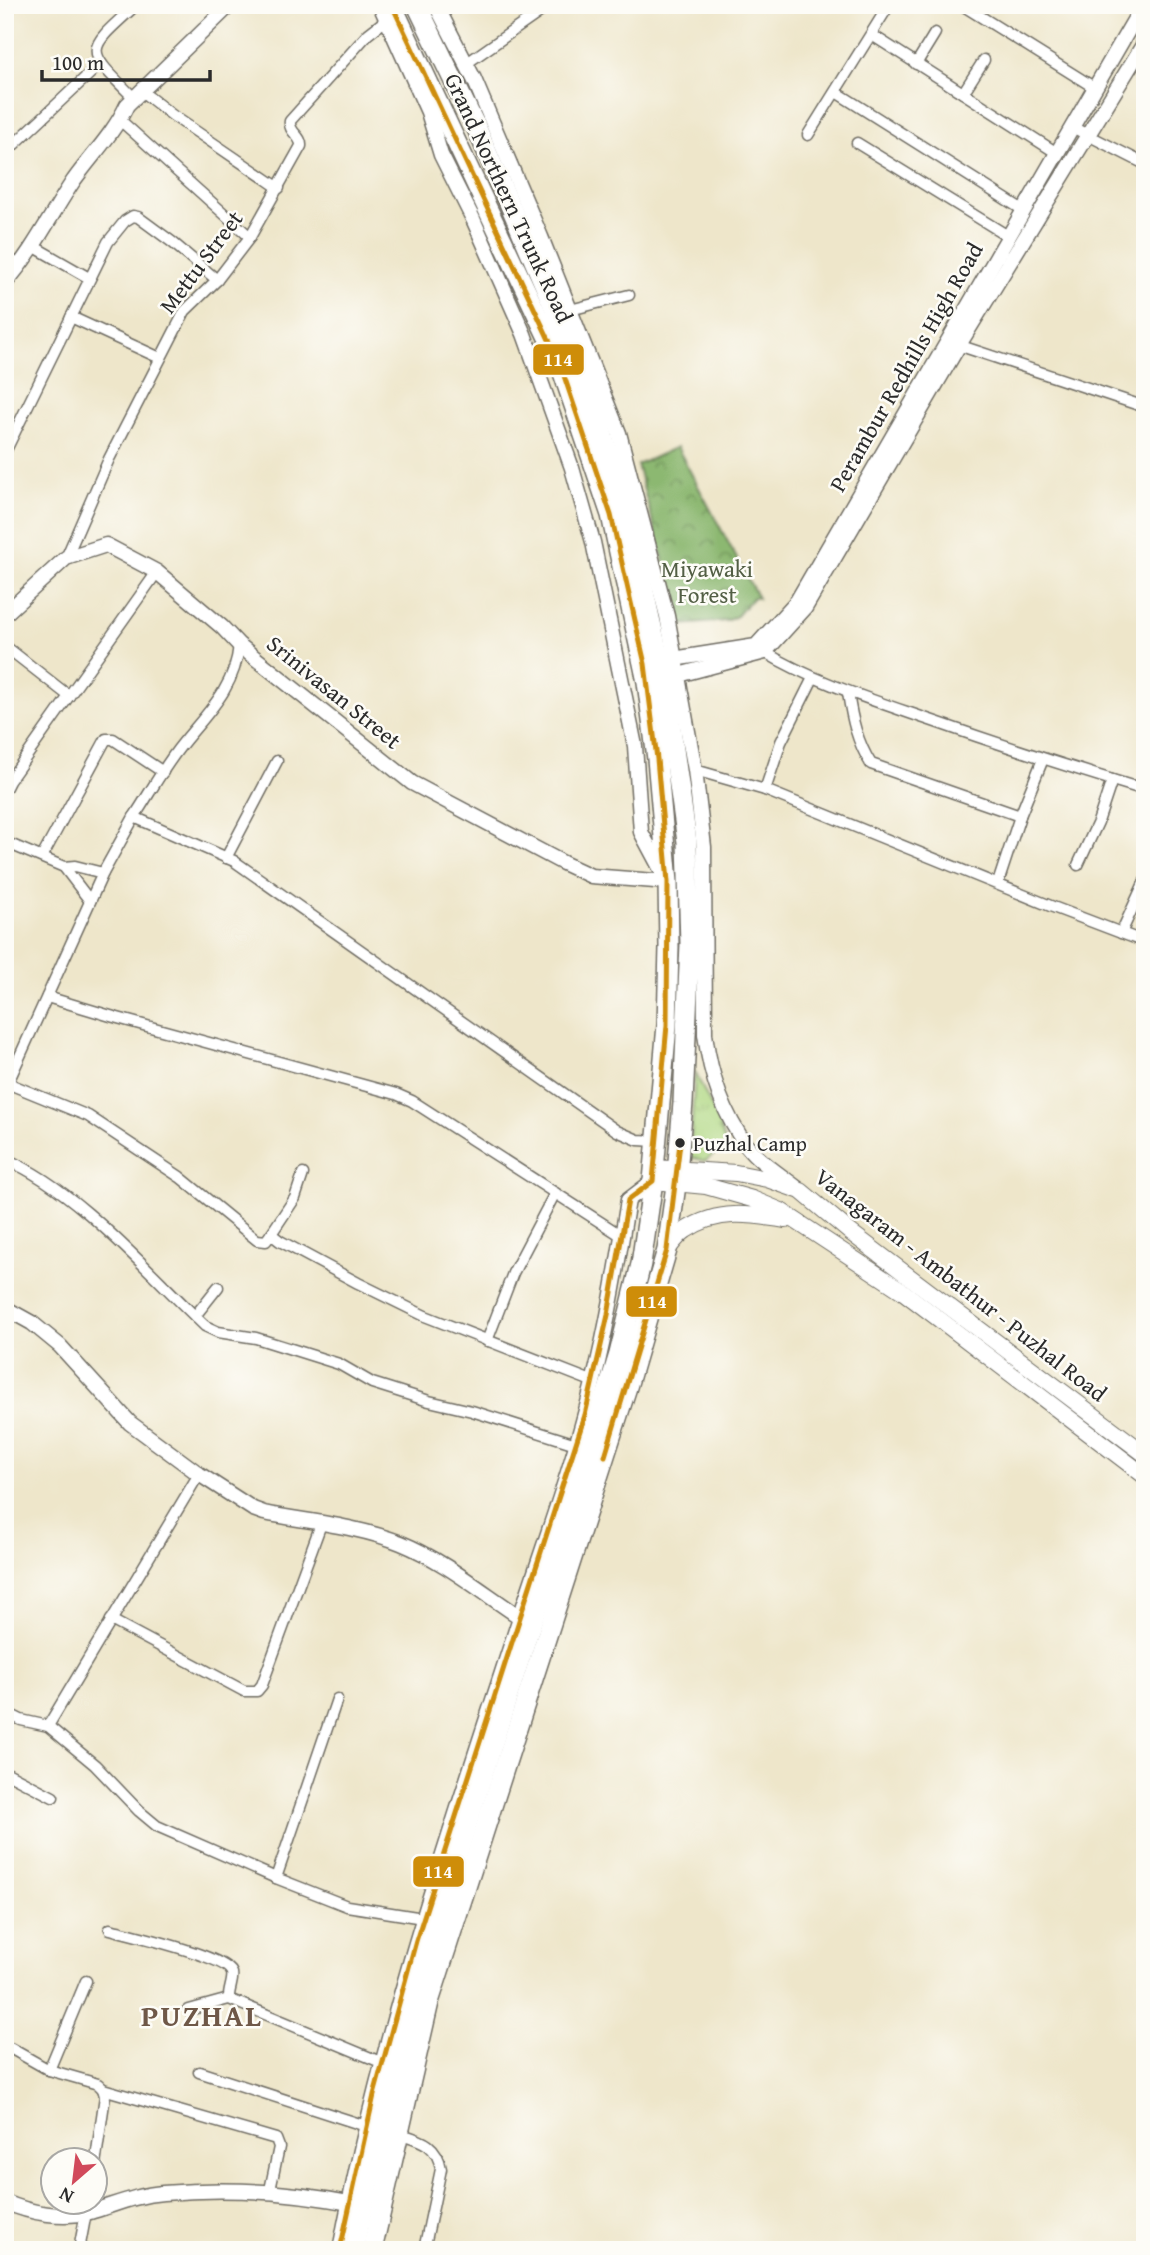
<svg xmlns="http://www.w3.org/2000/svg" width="1150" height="2255" viewBox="0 0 1150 2255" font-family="'Gentium Book Plus',serif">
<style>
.grass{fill:url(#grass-tufts);stroke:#6e8257;stroke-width:2}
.forest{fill:url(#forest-crowns);stroke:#5c724e;stroke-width:2}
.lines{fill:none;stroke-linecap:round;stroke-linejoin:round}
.street-casing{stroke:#6f6c63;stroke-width:13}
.secondary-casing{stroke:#6f6c63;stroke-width:17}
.primary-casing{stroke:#6f6c63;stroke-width:18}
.highway-casing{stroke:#6f6c63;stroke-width:22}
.street{stroke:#fff;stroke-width:10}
.secondary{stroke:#fff;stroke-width:14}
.primary{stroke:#fff;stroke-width:16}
.highway{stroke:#fff;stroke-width:19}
.bus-1-casing{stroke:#fdfcf7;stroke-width:10}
.bus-1{stroke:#ce8d09;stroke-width:5}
.bus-dot{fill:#2b2b2b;stroke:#fdfcf7;stroke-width:2.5}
.labels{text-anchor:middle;stroke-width:5;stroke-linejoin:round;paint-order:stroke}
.bus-label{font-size:21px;fill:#2b2b2b;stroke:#fdfcf7;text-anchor:start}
.street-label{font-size:23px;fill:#2b2b2b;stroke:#fdfcf7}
.park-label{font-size:23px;fill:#535f45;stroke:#fdfcf7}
.district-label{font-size:30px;font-weight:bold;letter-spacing:2px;fill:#6f5848;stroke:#fdfcf7}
.line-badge{stroke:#fdfcf7;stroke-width:2.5}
.badge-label{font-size:19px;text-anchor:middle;font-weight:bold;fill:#fff}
</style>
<defs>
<pattern id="grass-tufts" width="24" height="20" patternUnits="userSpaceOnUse" patternTransform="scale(1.75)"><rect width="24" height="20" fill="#b0d883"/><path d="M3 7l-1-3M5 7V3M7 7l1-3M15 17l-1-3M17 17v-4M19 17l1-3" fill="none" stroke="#98ba71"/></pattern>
<pattern id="forest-crowns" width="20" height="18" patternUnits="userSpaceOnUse" patternTransform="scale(1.75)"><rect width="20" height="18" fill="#8cb871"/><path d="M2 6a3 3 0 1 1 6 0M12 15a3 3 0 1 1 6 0" fill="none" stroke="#73965d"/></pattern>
</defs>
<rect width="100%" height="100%" fill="#fdfcf7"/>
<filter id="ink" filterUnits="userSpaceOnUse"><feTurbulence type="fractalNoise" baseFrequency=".0143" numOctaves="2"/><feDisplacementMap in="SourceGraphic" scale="14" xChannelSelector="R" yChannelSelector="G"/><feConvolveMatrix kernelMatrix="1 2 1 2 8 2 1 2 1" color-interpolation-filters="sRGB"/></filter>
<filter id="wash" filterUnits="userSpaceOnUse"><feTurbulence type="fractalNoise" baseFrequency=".00686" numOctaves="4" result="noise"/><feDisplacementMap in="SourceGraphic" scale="28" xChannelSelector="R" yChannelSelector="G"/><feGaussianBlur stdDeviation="1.57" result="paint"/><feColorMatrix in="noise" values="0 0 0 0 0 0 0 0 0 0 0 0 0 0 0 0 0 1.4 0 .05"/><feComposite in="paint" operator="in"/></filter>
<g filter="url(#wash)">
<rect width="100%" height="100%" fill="#eee6ca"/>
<polygon class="grass" points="695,1072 718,1120 726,1146 705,1161 690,1157"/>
<polygon class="forest" points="677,447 758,598 753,597 737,616 726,621 681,625 637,465"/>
</g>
<g filter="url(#ink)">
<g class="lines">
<g class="street-casing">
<g id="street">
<polyline points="962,5 1095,88"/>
<polyline points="5,10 9,5"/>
<polyline points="872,35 1057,153"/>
<polyline points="467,63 550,5"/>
<polyline points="916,64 935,33"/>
<polyline points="140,90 172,115 279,188"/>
<polyline points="836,92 1023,210"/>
<polyline points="963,93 984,60"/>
<path d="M 133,97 C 84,48 84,52 136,5"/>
<polyline points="120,120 250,237"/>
<polyline points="1072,127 1145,164"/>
<polyline points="808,135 889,5"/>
<polyline points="857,143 1008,236"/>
<polyline points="5,153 100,64"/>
<polyline points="33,246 89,278"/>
<polyline points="5,256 20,266"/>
<polyline points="570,310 629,295"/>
<polyline points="71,317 160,358"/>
<polyline points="952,343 1145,407"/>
<polyline points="5,452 108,242 125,221 133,216 138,217 172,242 217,280"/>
<path d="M 66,558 L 109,459 L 185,311 L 217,280 L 250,237 L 301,146 C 302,136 288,132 290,121 L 368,34 L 386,20"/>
<polyline points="5,646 69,696 9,781 5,789"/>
<path d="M 761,650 C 814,682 872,700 930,720 C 1001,745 1072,768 1145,790"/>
<path d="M 848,693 C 852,719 857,742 871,764 L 1020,816"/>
<polyline points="69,696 157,572"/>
<polyline points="695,770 765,790 1053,907 1145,942"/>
<polyline points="765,790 781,742 813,678"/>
<path d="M 134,817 C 150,793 164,766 183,743 C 208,712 235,688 239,645"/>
<polyline points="5,842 64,867 90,901"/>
<polyline points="42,857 106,739 113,739 163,772"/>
<polyline points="226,858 277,761"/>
<polyline points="1078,865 1098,822 1112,780"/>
<polyline points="64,867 75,866 103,873"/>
<polyline points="998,883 1020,816 1043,759"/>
<polyline points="1121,933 1145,881"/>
<polyline points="47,997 114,1017 396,1094 412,1101 622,1236"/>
<polyline points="8,1077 12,1085 88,1116 180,1177 257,1240 266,1241 271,1234"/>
<polyline points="5,1089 103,873 134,817 234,861 617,1131 638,1140 656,1141"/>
<path d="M 5,1159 C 76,1188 149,1273 205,1326 L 218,1332 L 256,1338 L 339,1364 L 372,1383 L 429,1401 L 472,1411 L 576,1444"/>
<polyline points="303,1174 295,1198 271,1234 280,1241 358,1283 425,1316 594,1382"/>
<polyline points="195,1316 218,1287"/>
<polyline points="487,1341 513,1273 555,1193"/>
<polyline points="111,1620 244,1691 257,1691 262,1685 321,1524"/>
<polyline points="5,1712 21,1720 48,1726 95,1765 139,1811 157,1826 276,1878 347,1906 423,1918"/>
<polyline points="48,1726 199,1474"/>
<polyline points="5,1772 53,1797"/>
<polyline points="276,1878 337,1699"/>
<path d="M 110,1929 C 129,1934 227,1957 232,1973 C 234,1980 228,1991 229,1999 L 383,2063"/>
<polyline points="189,2010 229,1999"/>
<polyline points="10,2048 49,2070 98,2084 103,2089 105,2096 94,2172"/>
<polyline points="49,2070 86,1981"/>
<polyline points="199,2072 366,2126"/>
<polyline points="103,2089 276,2139 279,2147 270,2190"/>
<path d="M 398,2133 C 420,2140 437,2143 441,2169 L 424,2250"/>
<polyline points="79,2250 88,2202"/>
</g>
</g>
<g class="secondary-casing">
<g id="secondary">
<polyline points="380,5 428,112 441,155 473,219 524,334 572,468 593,542 635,746 641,832 665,877"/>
<path d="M 436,5 L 474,79 L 541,237 L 619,433 L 667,616 L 695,770 L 704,847 L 705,1034 C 710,1073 723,1114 747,1146 C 758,1161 782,1176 797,1188"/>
<path d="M 5,283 C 33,252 51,214 74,180 C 92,155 114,133 127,105 L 230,5"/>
<polyline points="5,614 66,558 106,545 157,572 222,627 239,645 412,783 563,863 591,876 668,882"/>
<polyline points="667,660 756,646 797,601 1143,5"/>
<polyline points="671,677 765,652 805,608 959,345 1145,42"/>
<path d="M 5,1308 L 32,1323 L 60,1346 L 130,1423 L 199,1474 L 253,1509 L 264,1513 C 309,1522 358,1526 401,1543 C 443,1560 482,1592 520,1617"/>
<path d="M 5,2202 C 30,2213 62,2219 90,2212 C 114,2205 137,2195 163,2193 C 229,2187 290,2191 355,2204"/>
<path d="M 340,2250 C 379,2041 447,1840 513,1639 C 540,1554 572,1470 593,1383 C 608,1324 618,1261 628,1200 L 653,1181"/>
</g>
</g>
<g class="primary-casing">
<g id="primary">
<polyline points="654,1168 736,1173 767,1179 801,1191 850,1232 1145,1454"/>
<polyline points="653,1181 706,1186 752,1199 781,1211 901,1290 1145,1476"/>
<path d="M 667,1250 C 672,1244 678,1235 686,1230 C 718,1209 750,1214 786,1220"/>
</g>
</g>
<g class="highway-casing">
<g id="highway">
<polyline points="353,2250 413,1993 528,1633 577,1492 619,1354 641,1264 653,1181 667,1025 669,947 668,882 657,759 647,682 611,515 559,361 392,5"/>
<polyline points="372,2250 429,2002 627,1387 667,1250 676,1185 683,1103 690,944 687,842 665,685 627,516 603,436 573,351 478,131 417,5"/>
</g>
</g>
<use href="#street" class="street"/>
<use href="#secondary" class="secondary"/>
<use href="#primary" class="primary"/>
<use href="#highway" class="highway"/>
<g class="bus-1-casing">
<g id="bus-1">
<polyline points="605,1456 667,1250 680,1143"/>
<polyline points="340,2250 374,2095 416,1941 585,1415 608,1315 628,1200 653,1181 667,1025 668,882 657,759 645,664 611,515 559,361 392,5"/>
</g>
</g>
<use href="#bus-1" class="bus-1"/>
</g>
</g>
<circle class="bus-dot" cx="680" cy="1143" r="6"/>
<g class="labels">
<g class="bus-label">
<text x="693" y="1151">Puzhal Camp</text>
</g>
<g class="street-label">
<text transform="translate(509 198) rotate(65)" y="8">Grand Northern Trunk Road</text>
<text transform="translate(201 262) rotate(-53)" y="8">Mettu Street</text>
<text transform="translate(906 367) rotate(-60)" y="8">Perambur Redhills High Road</text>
<text transform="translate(334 692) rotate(39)" y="8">Srinivasan Street</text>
<text transform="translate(961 1285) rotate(38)" y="8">Vanagaram - Ambathur - Puzhal Road</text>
</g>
<g class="park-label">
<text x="707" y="577">Miyawaki<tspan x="707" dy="26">Forest</tspan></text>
</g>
<g class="district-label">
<text x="202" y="2026">PUZHAL</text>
</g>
</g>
<g class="line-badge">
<rect x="532" y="343" width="53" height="33" rx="7" fill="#ce8d09"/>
<rect x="625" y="1285" width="53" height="33" rx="7" fill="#ce8d09"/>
<rect x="412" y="1855" width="53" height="33" rx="7" fill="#ce8d09"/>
</g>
<g class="badge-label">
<text x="558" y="366">114</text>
<text x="652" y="1308">114</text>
<text x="438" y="1878">114</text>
</g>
<rect width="1150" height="2255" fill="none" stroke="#fdfcf7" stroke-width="28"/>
<g transform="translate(74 2181) rotate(208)"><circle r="33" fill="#fdfcf7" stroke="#a9a8a5" stroke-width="2"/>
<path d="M0-5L12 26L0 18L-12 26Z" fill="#d1495b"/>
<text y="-10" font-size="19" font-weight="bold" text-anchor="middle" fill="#2b2b2b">N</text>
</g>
<path d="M42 70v10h168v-10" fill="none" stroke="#2b2b2b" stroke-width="3.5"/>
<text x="52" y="70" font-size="21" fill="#2b2b2b" stroke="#fdfcf7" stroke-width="5" paint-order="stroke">100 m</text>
</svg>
